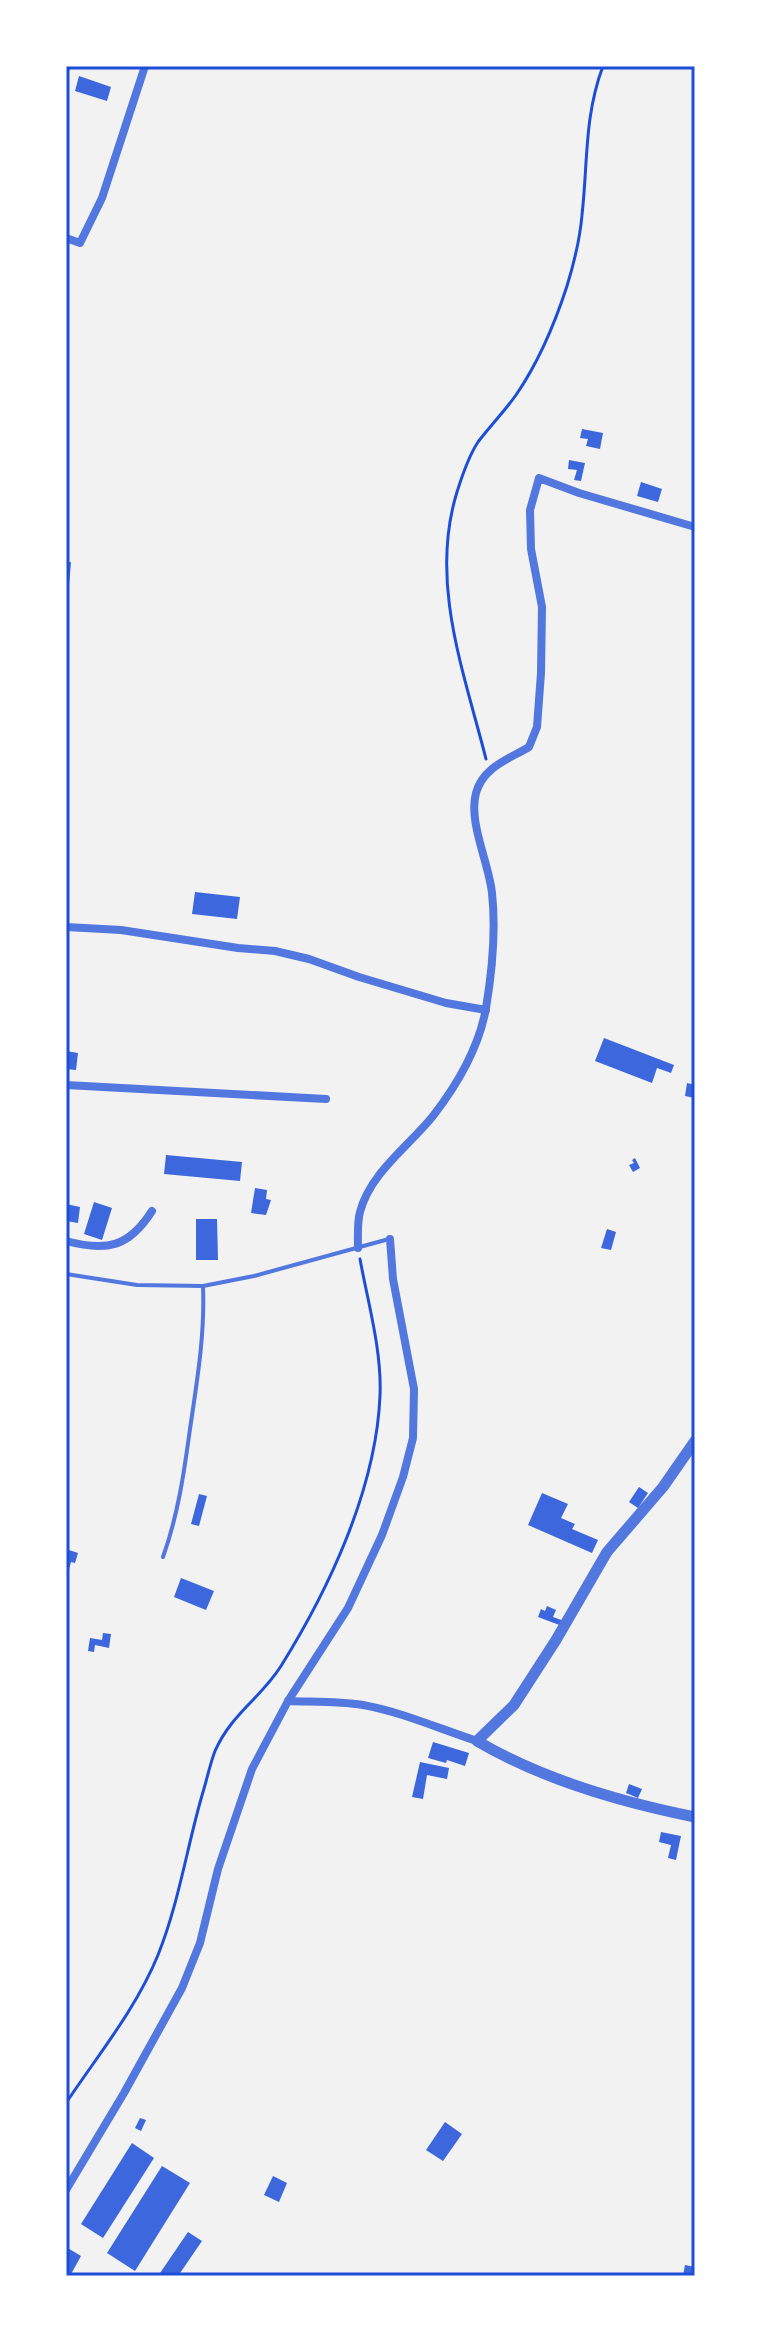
<svg xmlns="http://www.w3.org/2000/svg" width="761" height="2342" viewBox="0 0 761 2342" font-family="'Work Sans',sans-serif">
<style>
.building{fill:#3d67dc}
.lines{fill:none;stroke-linecap:round;stroke-linejoin:round}
.path{stroke:#1d4ed8;stroke-width:3}
.service{stroke:#5277de;stroke-width:4}
.minor{stroke:#5277de;stroke-width:8}
.tertiary{stroke:#5277de;stroke-width:11}
.neatline{fill:none;stroke:#1d4ed8;stroke-width:3}
</style>
<rect width="100%" height="100%" fill="#f2f2f2"/>
<g class="building">
<polygon points="79,76 111,87 107,101 75,91"/>
<polygon points="582,429 603,433 600,449 586,446 588,439 580,438"/>
<polygon points="569,460 585,463 581,481 574,480 577,470 568,469"/>
<polygon points="641,482 662,489 658,502 637,496"/>
<polygon points="66,562 71,562 68,597 66,597"/>
<polygon points="195,892 240,897 237,919 192,914"/>
<polygon points="604,1038 674,1065 671,1073 657,1068 652,1083 595,1061"/>
<polygon points="66,1051 78,1053 76,1070 66,1069"/>
<polygon points="687,1083 695,1085 695,1098 685,1096"/>
<polygon points="166,1155 242,1162 240,1181 164,1174"/>
<polygon points="635,1158 640,1168 633,1172 629,1165 634,1163 632,1160"/>
<polygon points="255,1188 267,1190 266,1199 271,1200 266,1215 251,1213"/>
<polygon points="94,1202 112,1208 102,1240 84,1234"/>
<polygon points="66,1204 80,1207 78,1223 66,1221"/>
<polygon points="196,1219 217,1219 218,1260 196,1260"/>
<polygon points="607,1229 616,1232 611,1250 601,1248"/>
<polygon points="639,1487 648,1493 638,1508 629,1502"/>
<polygon points="542,1493 568,1504 561,1518 575,1524 572,1529 598,1540 592,1553 528,1525"/>
<polygon points="199,1494 207,1496 199,1526 191,1524"/>
<polygon points="66,1549 78,1553 75,1563 71,1562 67,1577"/>
<polygon points="181,1578 214,1591 206,1610 174,1597"/>
<polygon points="547,1606 556,1610 553,1617 564,1621 562,1626 538,1617 541,1609 545,1611"/>
<polygon points="103,1633 111,1634 109,1648 95,1645 94,1652 88,1651 90,1638 102,1640"/>
<polygon points="433,1742 469,1753 465,1766 447,1760 446,1763 428,1758"/>
<polygon points="420,1762 449,1768 447,1779 427,1775 423,1799 412,1797"/>
<polygon points="629,1784 642,1789 638,1798 626,1793"/>
<polygon points="661,1832 681,1836 676,1860 668,1858 671,1845 659,1842"/>
<polygon points="140,2118 146,2120 141,2131 135,2128"/>
<polygon points="445,2122 462,2134 443,2161 426,2150"/>
<polygon points="132,2143 154,2158 103,2238 81,2224"/>
<polygon points="162,2166 190,2183 135,2271 107,2253"/>
<polygon points="273,2176 287,2183 279,2202 264,2195"/>
<polygon points="188,2232 202,2241 178,2276 158,2276"/>
<polygon points="66,2247 81,2256 70,2276 66,2276"/>
<polygon points="685,2265 695,2267 695,2276 683,2276"/>
</g>
<g class="lines">
<g class="path">
<polyline points="66,73 70,66"/>
<path d="M 486,759 C 464,672 429,582 457,492 C 462,476 468,457 478,442 C 490,426 504,412 516,395 C 538,363 555,323 567,286 C 574,263 580,239 582,215 C 588,162 584,117 603,66"/>
<path d="M 66,2103 C 98,2055 136,2009 158,1955 C 179,1903 187,1846 203,1792 C 207,1779 210,1764 215,1751 C 232,1713 261,1698 281,1666 C 329,1589 376,1489 380,1396 C 382,1351 368,1303 360,1259"/>
</g>
<g class="service">
<polyline points="66,1274 137,1285 203,1286 254,1276 389,1239"/>
<path d="M 163,1557 C 178,1515 184,1473 190,1429 C 197,1381 205,1335 203,1286"/>
</g>
<g class="minor">
<polyline points="66,238 80,243 102,198 145,66"/>
<polyline points="66,927 121,930 238,948 275,951 309,959 359,977 446,1003 486,1010"/>
<polyline points="66,1085 326,1099"/>
<path d="M 66,1241 C 107,1252 129,1247 152,1211"/>
<path d="M 358,1248 C 358,1236 357,1223 360,1212 C 370,1173 409,1146 433,1116 C 457,1085 479,1048 486,1008 C 492,972 496,930 492,893 C 489,863 468,822 476,793 C 483,767 509,759 529,747 L 537,727 L 541,673 L 542,607 L 531,549 L 530,510 L 539,478 L 579,493 L 695,527"/>
<path d="M 288,1701 C 313,1702 338,1701 363,1705 C 402,1712 440,1729 477,1741"/>
<polyline points="66,2190 124,2093 182,1988 200,1943 218,1869 252,1769 288,1701 348,1608 382,1535 403,1477 413,1438 414,1389 393,1279 390,1239"/>
</g>
<path class="tertiary" d="M 695,1441 L 663,1487 L 607,1552 L 556,1640 L 514,1705 L 477,1741 C 543,1780 620,1802 695,1817"/>
</g>
<rect width="761" height="2342" fill="none" stroke="#ffffff" stroke-width="136"/>
<rect x="68" y="68" width="625" height="2206" class="neatline"/>
</svg>
